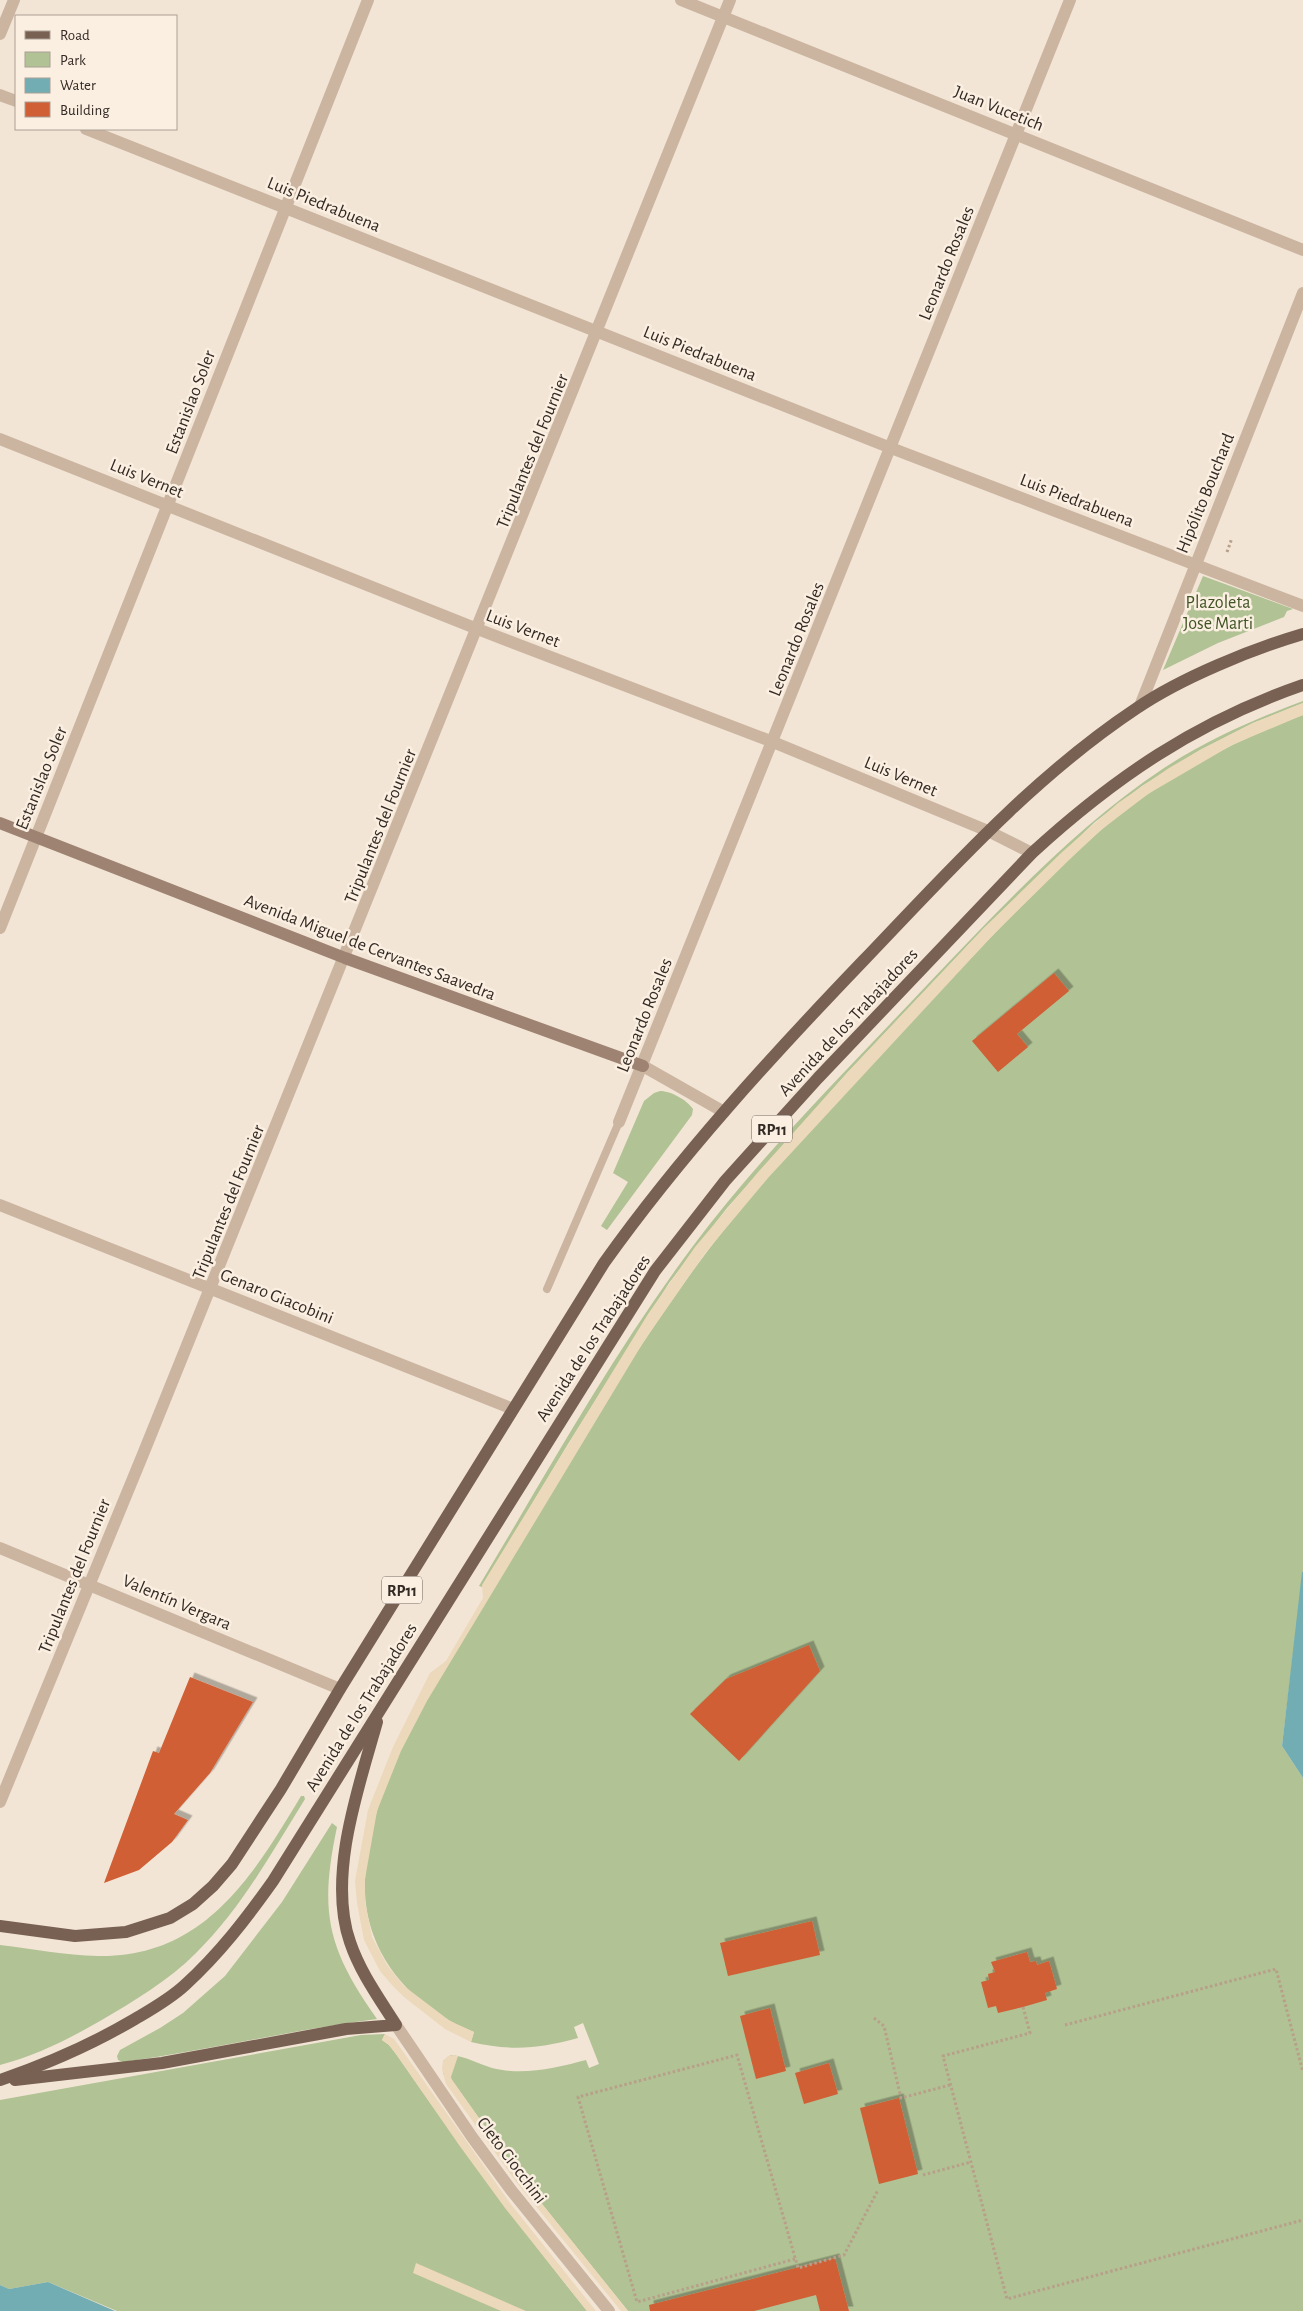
<svg xmlns="http://www.w3.org/2000/svg" width="1303" height="2311" viewBox="0 0 1303 2311" font-family="'Alegreya Sans',sans-serif">
<style>
.green{fill:#b1c294}
.plaza{fill:#ecd8ba}
.water{fill:#71adb2}
.building{fill:#d05f35;filter:url(#shadow)}
.lines{fill:none;stroke-linecap:round;stroke-linejoin:round}
.path{stroke:#b79f8a;stroke-width:3;stroke-dasharray:2.5 2.5;stroke-linecap:butt}
.lane{stroke:#cbb5a0;stroke-width:8}
.street{stroke:#cbb5a0;stroke-width:12}
.secondary{stroke:#9e8372;stroke-width:12}
.primary{stroke:#786153;stroke-width:12}
.labels{text-anchor:middle;stroke-width:5;stroke-linejoin:round;paint-order:stroke}
.shield{fill:#faefe1;stroke:#6f655d;stroke-width:1}
.shield-label{font-size:16px;font-weight:bold;fill:#342a24}
.street-label{font-size:18px;fill:#342a24;stroke:#faefe1}
.park-label{font-size:18px;fill:#425426;stroke:#faefe1}
</style>
<defs>
<filter id="shadow"><feDropShadow dx="4.5" dy="-4.5" stdDeviation="0" flood-color="#0004"/></filter>
</defs>
<rect width="100%" height="100%" fill="#f2e5d5"/>
<g class="green">
<polygon points="1203,576 1293,609 1287,611 1284,617 1218,643 1163,670"/>
<path d="M 1303,701 L 1303,703 L 1253,723 L 1200,750 L 1142,786 L 1095,822 L 984,928 L 847,1073 L 727,1208 L 669,1283 L 568,1444 L 482,1587 L 479,1586 C 548,1471 613,1353 693,1246 C 763,1153 848,1069 928,984 C 1002,907 1075,827 1164,768 C 1207,740 1255,719 1303,701 Z"/>
<path d="M 1303,715 L 1303,1572 L 1282,1746 L 1303,1778 L 1303,2311 L 628,2311 L 522,2179 L 452,2080 L 443,2074 L 443,2061 L 451,2055 C 465,2056 479,2064 492,2068 C 523,2076 556,2068 586,2060 L 589,2068 L 599,2064 L 583,2023 L 574,2027 L 578,2038 C 538,2049 511,2051 471,2042 L 474,2032 C 410,2007 362,1951 365,1880 C 369,1775 445,1669 498,1581 C 556,1484 612,1385 677,1293 C 748,1191 836,1100 922,1010 C 980,949 1037,886 1100,831 C 1159,780 1230,742 1303,715 Z"/>
<path d="M 660,1091 C 671,1091 687,1100 693,1109 L 692,1115 L 607,1230 L 601,1226 L 628,1182 L 613,1173 L 644,1101 L 654,1093 Z"/>
<path d="M 301,1796 L 304,1796 L 305,1799 C 272,1852 241,1909 196,1953 C 168,1981 134,2001 100,2021 C 69,2039 35,2056 0,2065 L 0,1945 C 33,1949 65,1955 98,1956 C 204,1958 253,1876 301,1796 Z"/>
<path d="M 332,1823 L 337,1827 C 319,1912 327,1948 377,2019 C 292,2030 208,2050 123,2062 L 118,2060 L 117,2056 L 120,2050 L 160,2028 L 183,2013 L 225,1976 L 282,1902 Z"/>
<path d="M 385,2034 L 382,2040 L 389,2045 L 396,2054 C 457,2142 520,2228 587,2311 L 117,2311 L 48,2282 L 9,2289 L 0,2285 L 0,2100 L 361,2035 Z"/>
</g>
<g class="plaza">
<polygon points="1303,703 1303,715 1232,745 1148,794 1101,830 1069,860 992,936 768,1178 706,1252 644,1341 427,1701 401,1751 377,1811 365,1879 365,1902 372,1937 387,1965 404,1986 450,2021 474,2032 471,2042 445,2029 404,1997 392,1985 380,1971 364,1940 357,1903 355,1881 368,1810 393,1747 430,1673 446,1661 483,1598 482,1585 648,1314 695,1247 759,1171 847,1073 984,928 1061,853 1118,803 1169,768 1200,750 1253,723"/>
<polygon points="385,2034 394,2039 402,2050 510,2203 596,2311 587,2311 505,2208 459,2145 396,2054 389,2045 382,2040"/>
<polygon points="453,2055 458,2056 451,2077 452,2080 522,2179 628,2311 621,2311 517,2183 446,2084 442,2069 443,2061 448,2056"/>
<polygon points="416,2263 526,2311 501,2311 413,2273"/>
</g>
<g class="water">
<polygon points="1302,1572 1303,1572 1303,1778 1282,1746"/>
<polygon points="48,2282 115,2311 117,2311 0,2311 0,2285 9,2289"/>
</g>
<g class="building">
<polygon points="1054,973 1069,991 1017,1034 1028,1047 998,1072 972,1041"/>
<polygon points="809,1645 820,1671 739,1761 690,1714 726,1679"/>
<polygon points="190,1677 253,1702 210,1773 174,1814 188,1820 172,1842 139,1870 104,1883 153,1751 159,1753"/>
<polygon points="812,1921 820,1955 728,1976 720,1943"/>
<polygon points="1027,1952 1030,1962 1036,1961 1037,1965 1049,1961 1057,1989 1045,1993 1047,2000 1023,2007 998,2013 996,2006 988,2008 981,1982 989,1980 988,1974 995,1972 991,1962"/>
<polygon points="770,2008 786,2071 756,2079 740,2016"/>
<polygon points="829,2063 838,2094 804,2104 795,2073"/>
<polygon points="899,2098 918,2174 879,2184 860,2108"/>
<polygon points="835,2258 849,2311 820,2311 816,2295 754,2311 650,2311 649,2305"/>
</g>
<g class="lines">
<g class="path">
<polyline points="1227,552 1232,538"/>
<polyline points="1023,2007 1030,2033 943,2056 1007,2299 1303,2220"/>
<polyline points="874,2018 884,2026 901,2098 950,2085"/>
<polyline points="1065,2025 1276,1969 1303,2072"/>
<polyline points="923,2175 971,2162"/>
<polyline points="795,2259 637,2302 578,2097 737,2055 798,2268 844,2255 878,2190"/>
</g>
<polyline class="lane" points="547,1289 619,1122"/>
<g class="street">
<polyline points="681,0 1303,250"/>
<polyline points="0,34 14,0"/>
<polyline points="0,95 16,101"/>
<polyline points="86,129 891,448 1303,606"/>
<polyline points="0,439 480,630 773,742 988,831 1032,853"/>
<polyline points="1140,706 1303,293"/>
<polyline points="0,928 368,0"/>
<polyline points="643,1066 724,1112"/>
<polyline points="619,1122 1070,0"/>
<polyline points="0,1205 513,1409"/>
<polyline points="0,1548 340,1689"/>
<path d="M 0,1802 C 247,1203 491,603 730,0"/>
<polyline points="396,2025 472,2137 511,2190 609,2311"/>
</g>
<polyline class="secondary" points="0,823 345,958 643,1066"/>
<g class="primary">
<path d="M 0,1926 L 75,1936 L 126,1932 L 170,1918 L 193,1904 L 213,1886 L 232,1864 L 281,1789 L 340,1689 L 604,1263 C 681,1155 771,1057 863,961 C 949,871 1033,777 1137,708 C 1181,678 1252,649 1303,634"/>
<path d="M 0,2080 C 47,2064 91,2045 135,2019 C 152,2009 170,1999 185,1985 C 219,1954 246,1919 273,1881 L 655,1271 L 725,1181 L 818,1078 L 1032,853 C 1115,777 1196,722 1303,685"/>
<path d="M 15,2080 L 162,2063 L 346,2029 L 396,2025 C 379,1998 360,1972 350,1942 C 327,1876 359,1786 377,1722"/>
</g>
</g>
<g class="labels">
<g class="shield">
<rect x="752" y="1115.5" width="40" height="27" rx="4"/>
<rect x="382" y="1576.5" width="40" height="27" rx="4"/>
</g>
<g class="shield-label">
<text x="772" y="1135">RP11</text>
<text x="402" y="1596">RP11</text>
</g>
<g class="street-label">
<text transform="translate(999 108) rotate(22)" y="6">Juan Vucetich</text>
<text transform="translate(324 204) rotate(22)" y="6">Luis Piedrabuena</text>
<text transform="translate(946 263) rotate(-68)" y="6">Leonardo Rosales</text>
<text transform="translate(700 353) rotate(22)" y="6">Luis Piedrabuena</text>
<text transform="translate(190 402) rotate(-69)" y="6">Estanislao Soler</text>
<text transform="translate(532 451) rotate(-68)" y="6">Tripulantes del Fournier</text>
<text transform="translate(147 478) rotate(22)" y="6">Luis Vernet</text>
<text transform="translate(1205 493) rotate(-68)" y="6">Hipólito Bouchard</text>
<text transform="translate(1077 500) rotate(21)" y="6">Luis Piedrabuena</text>
<text transform="translate(523 628) rotate(21)" y="6">Luis Vernet</text>
<text transform="translate(796 639) rotate(-68)" y="6">Leonardo Rosales</text>
<text transform="translate(901 776) rotate(23)" y="6">Luis Vernet</text>
<text transform="translate(41 778) rotate(-68)" y="6">Estanislao Soler</text>
<text transform="translate(380 826) rotate(-68)" y="6">Tripulantes del Fournier</text>
<text transform="translate(370 947) rotate(21)" y="6">Avenida Miguel de Cervantes Saavedra</text>
<text transform="translate(644 1015) rotate(-68)" y="6">Leonardo Rosales</text>
<text transform="translate(848 1022) rotate(-47)" y="6">Avenida de los Trabajadores</text>
<text transform="translate(228 1202) rotate(-68)" y="6">Tripulantes del Fournier</text>
<text transform="translate(277 1296) rotate(22)" y="6">Genaro Giacobini</text>
<text transform="translate(593 1338) rotate(-57)" y="6">Avenida de los Trabajadores</text>
<text transform="translate(74 1576) rotate(-68)" y="6">Tripulantes del Fournier</text>
<text transform="translate(177 1602) rotate(23)" y="6">Valentín Vergara</text>
<text transform="translate(361 1707) rotate(-58)" y="6">Avenida de los Trabajadores</text>
<text transform="translate(512 2160) rotate(53)" y="6">Cleto Ciocchini</text>
</g>
<g class="park-label">
<text x="1218" y="608">Plazoleta<tspan x="1218" dy="21">Jose Marti</tspan></text>
</g>
</g>
<rect x="15" y="15" width="162" height="115" fill="#faefe1" stroke="#aba095"/>
<rect x="25" y="31" width="25" height="8" fill="#786153" stroke="#aba095"/>
<text x="60" y="40" font-size="15" fill="#342a24">Road</text>
<rect x="25" y="52" width="25" height="15" fill="#b1c294" stroke="#aba095"/>
<text x="60" y="65" font-size="15" fill="#342a24">Park</text>
<rect x="25" y="78" width="25" height="15" fill="#71adb2" stroke="#aba095"/>
<text x="60" y="90" font-size="15" fill="#342a24">Water</text>
<rect x="25" y="102" width="25" height="15" fill="#d05f35" stroke="#aba095"/>
<text x="60" y="115" font-size="15" fill="#342a24">Building</text>
</svg>
